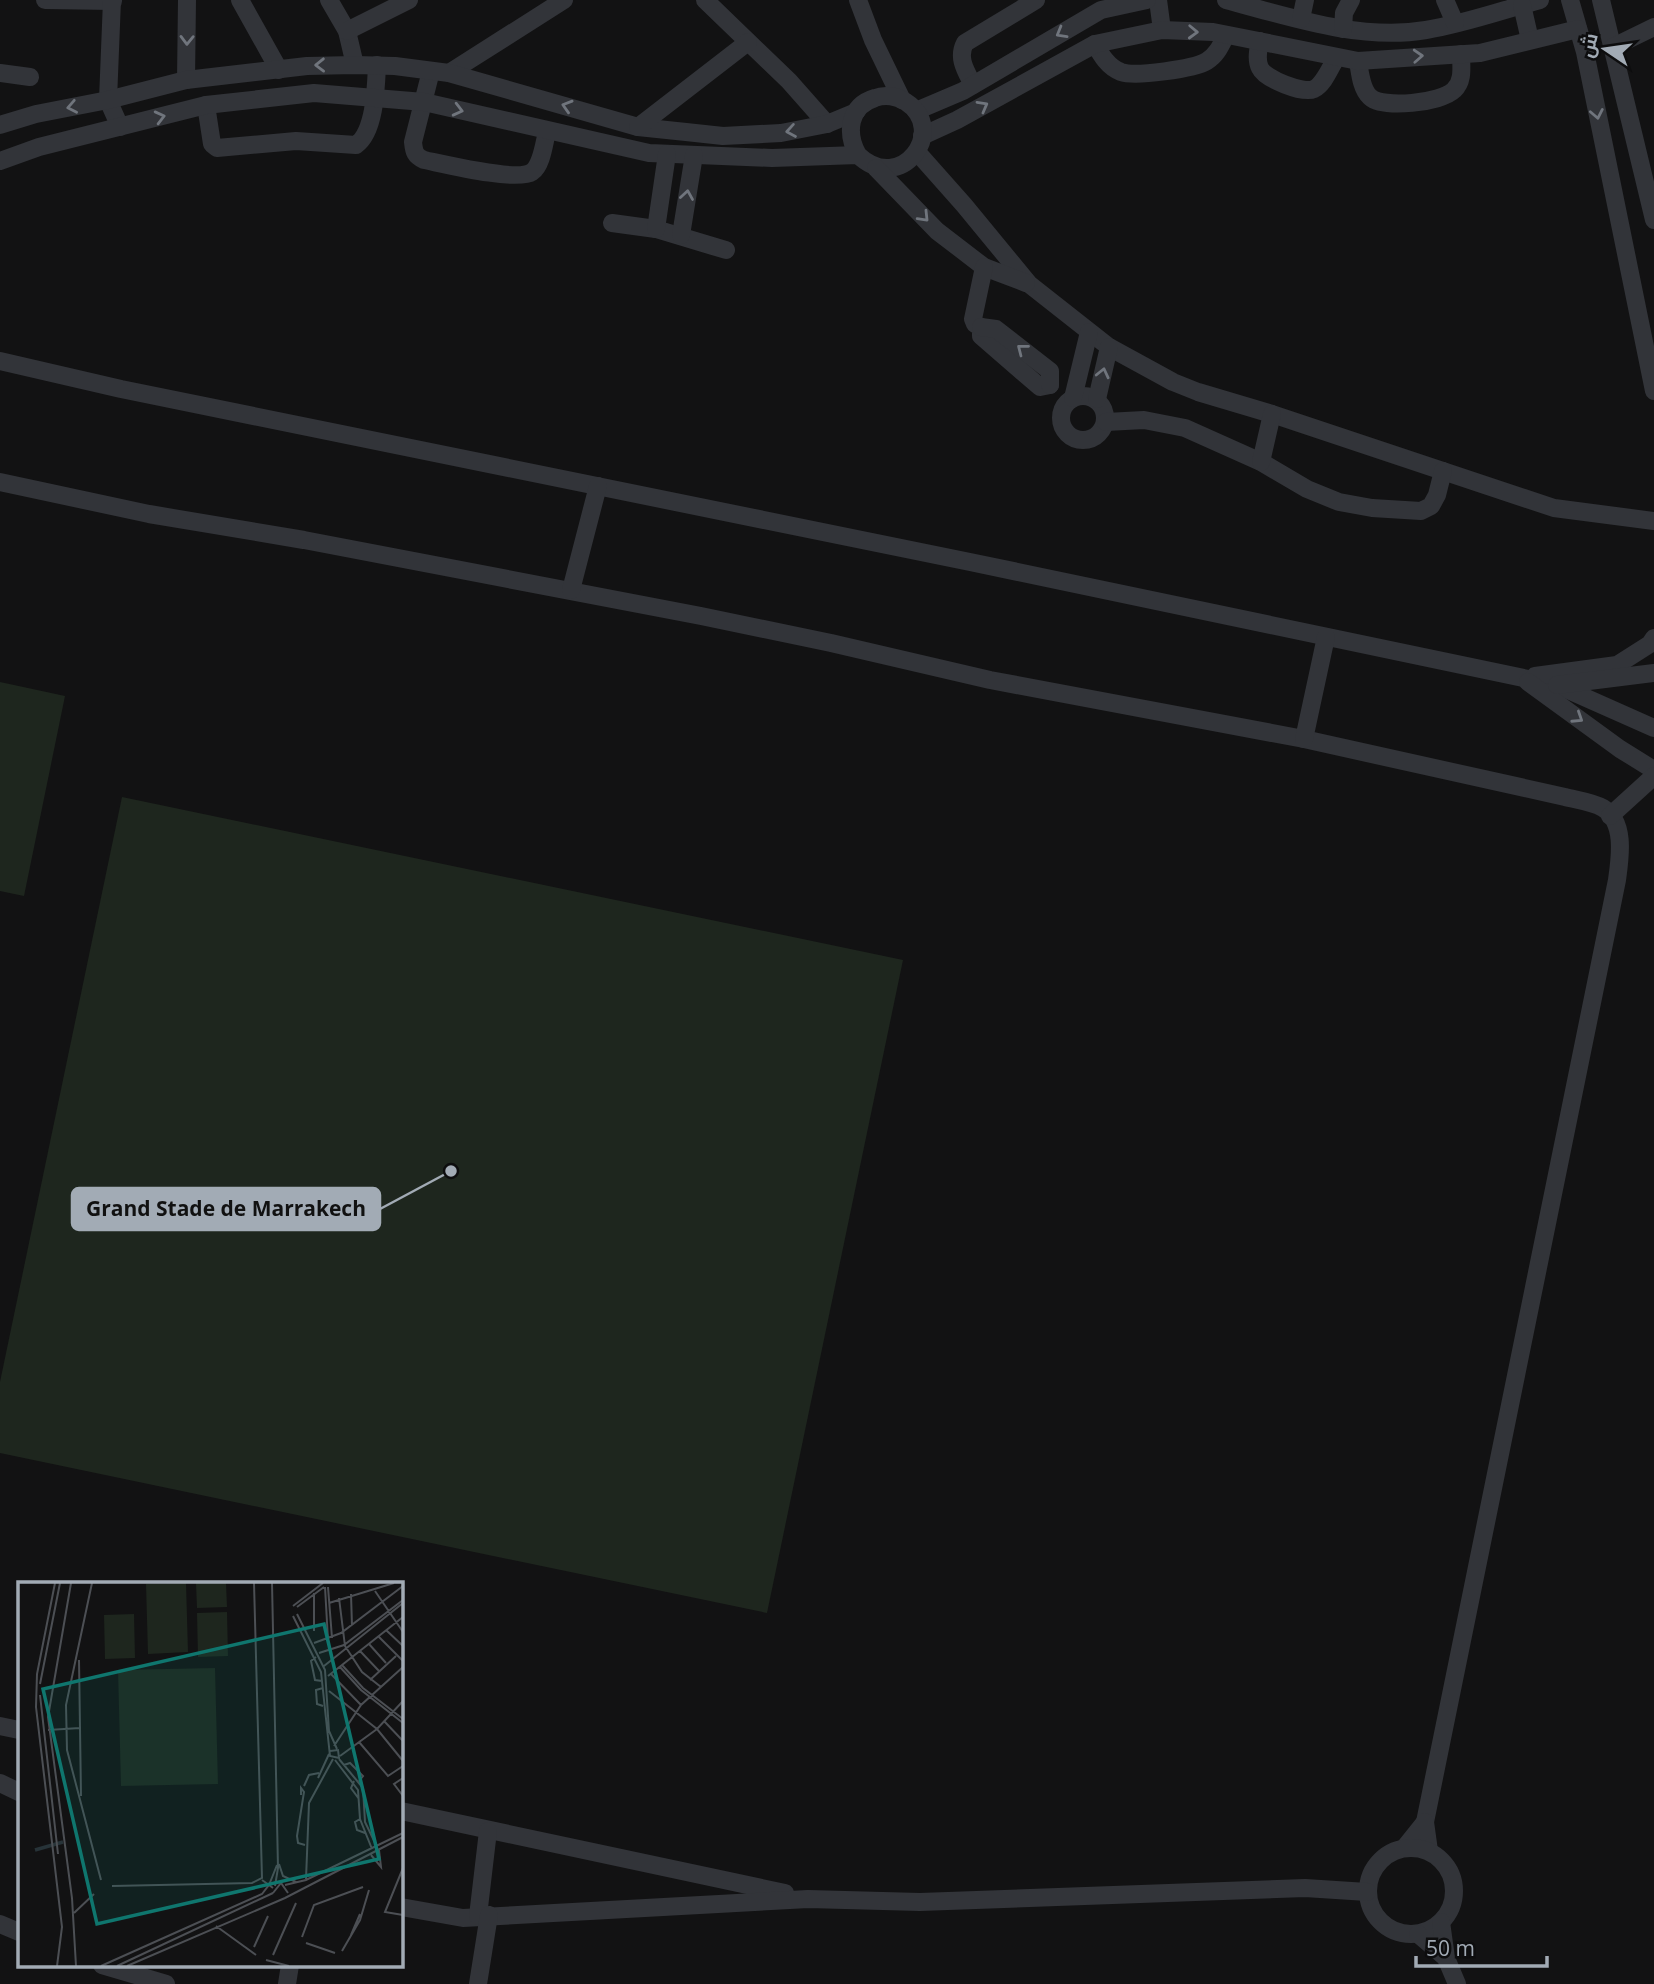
<svg xmlns="http://www.w3.org/2000/svg" width="1654" height="1984" viewBox="0 0 1654 1984" font-family="'Open Sans',Cairo,sans-serif">
<style>
.green{fill:#1e261e}
.lines{fill:none;stroke-linecap:round;stroke-linejoin:round}
.minor{stroke:#323439;stroke-width:18}
.oneway{stroke:#70757d}
.inset-river{fill:none;stroke:#273338;stroke-width:3.5}
.inset-road{fill:none;stroke:#4c4f54;stroke-width:2}
.view{fill:#0f766e;fill-opacity:0.15;stroke:#0f766e;stroke-width:3.5}
.inset-edge{fill:none;stroke:#a2abb5;stroke-width:3.5}
.leader{fill:none;stroke:#a2abb5;stroke-width:2.5}
.callout-dot{fill:#a2abb5;stroke:#0d0d0e;stroke-width:2.5}
.callout{fill:#a2abb5;stroke:#a2abb5;stroke-width:2.5}
.callout-label{font-size:21px;text-anchor:middle;font-weight:bold;fill:#111}
</style>
<rect width="100%" height="100%" fill="#121213"/>
<g class="green">
<polygon points="0,682 65,696 24,896 0,891"/>
<polygon points="122,797 903,960 767,1613 0,1453 0,1382"/>
</g>
<g class="lines">
<g class="minor">
<polyline points="45,0 113,1"/>
<polyline points="112,0 108,100 120,127"/>
<polyline points="240,0 279,70"/>
<polyline points="329,0 347,31 355,65"/>
<polyline points="705,0 789,81 827,124"/>
<polyline points="858,0 873,40 902,100"/>
<polyline points="1158,0 1162,30"/>
<path d="M 1226,0 C 1290,17 1360,41 1426,30 C 1464,24 1503,10 1540,0"/>
<polyline points="1445,0 1455,23"/>
<polyline points="1570,0 1585,52 1654,391"/>
<polyline points="1601,0 1654,220"/>
<polyline points="1522,5 1530,40"/>
<polyline points="1301,19 1305,0"/>
<polyline points="1343,29 1344,13 1351,0"/>
<polyline points="347,31 409,0"/>
<path d="M 1260,41 C 1258,50 1256,60 1260,68 C 1265,79 1303,94 1314,89 C 1324,84 1330,68 1336,58"/>
<path d="M 1095,44 C 1101,55 1108,67 1121,72 C 1135,77 1194,69 1207,61 C 1217,55 1221,45 1226,35"/>
<polyline points="1613,47 1654,27"/>
<path d="M 1358,61 C 1360,72 1361,89 1370,97 C 1383,109 1441,103 1454,90 C 1464,81 1461,66 1461,54"/>
<path d="M 431,71 L 413,142 C 414,152 415,156 424,160 C 444,164 517,182 532,172 C 542,165 544,143 547,132"/>
<polyline points="0,73 30,77"/>
<polyline points="449,73 564,0"/>
<polyline points="186,80 187,0"/>
<path d="M 973,85 C 966,71 957,58 965,43 L 1036,0"/>
<path d="M 206,105 L 212,144 L 217,148 L 296,141 L 356,145 C 375,132 376,87 377,65"/>
<polyline points="916,111 963,91 1101,10 1147,0"/>
<polyline points="0,125 36,114 108,100 186,80 307,66 355,65 395,66 449,73 638,127 686,132 723,136 781,133 827,124 856,112"/>
<polyline points="638,127 748,42"/>
<polyline points="922,136 957,120 1095,44 1162,30 1213,32 1358,61 1480,53 1578,29"/>
<polyline points="917,152 964,205 1029,284 1109,347 1173,382 1198,392 1272,414 1554,508 1654,521"/>
<path d="M 0,161 L 39,147 L 206,105 L 314,93 L 424,102 L 649,153 L 772,158 L 858,155 C 901,196 949,130 906,102 C 897,96 885,94 875,98 C 848,106 846,134 858,155"/>
<polyline points="876,168 937,231 984,267 1026,283"/>
<polyline points="612,223 656,229 726,250"/>
<polyline points="656,229 667,154"/>
<polyline points="681,235 694,155"/>
<polyline points="984,267 973,319 975,324 981,327 981,336 1040,387 1050,385"/>
<polyline points="981,327 996,329 1050,371 1050,385"/>
<polyline points="0,361 121,389 970,562 1557,685 1654,728"/>
<circle cx="1083" cy="418" r="22"/>
<polyline points="1073,398 1089,332"/>
<polyline points="1097,399 1109,347"/>
<polyline points="1106,422 1144,420 1185,428 1261,462 1307,489 1339,502 1372,508 1421,511 1431,506 1437,495 1443,471"/>
<polyline points="1261,462 1272,414"/>
<path d="M 0,482 L 149,514 L 304,540 L 701,616 L 831,643 L 990,680 L 1304,739 L 1565,797 C 1577,800 1593,802 1603,808 C 1626,822 1620,858 1617,880 L 1425,1822"/>
<polyline points="571,590 598,486"/>
<polyline points="1535,676 1617,665 1650,644 1654,638"/>
<polyline points="1528,682 1620,749 1654,770"/>
<polyline points="1557,685 1654,673"/>
<polyline points="1304,739 1326,637"/>
<polyline points="1610,816 1654,776"/>
<polyline points="0,1726 19,1730"/>
<polyline points="0,1783 19,1792"/>
<polyline points="401,1811 785,1893"/>
<polyline points="1405,1847 1425,1822 1429,1851"/>
<circle cx="1411" cy="1891" r="43"/>
<polyline points="401,1907 463,1918 808,1899 920,1902 1305,1888 1367,1892"/>
<polyline points="478,1916 488,1831"/>
<polyline points="0,1924 19,1932"/>
<polyline points="1418,1934 1446,1958 1441,1922"/>
<polyline points="1446,1958 1457,1984"/>
<polyline points="102,1965 166,1984"/>
<polyline points="287,1984 290,1965"/>
<polyline points="478,1984 489,1915"/>
</g>
</g>
<defs><path id="oneway-chevron" d="M-2-3.5L2.5 0L-2 3.5" fill="none" stroke-width="1.6" stroke-linecap="round" stroke-linejoin="round" transform="scale(1.75)"/></defs>
<g class="oneway">
<use href="#oneway-chevron" transform="translate(1193 32) rotate(2)"/>
<use href="#oneway-chevron" transform="translate(1061 33) rotate(150)"/>
<use href="#oneway-chevron" transform="translate(187 40) rotate(91)"/>
<use href="#oneway-chevron" transform="translate(1418 56) rotate(-3)"/>
<use href="#oneway-chevron" transform="translate(320 65) rotate(179)"/>
<use href="#oneway-chevron" transform="translate(567 106) rotate(-163)"/>
<use href="#oneway-chevron" transform="translate(983 106) rotate(-29)"/>
<use href="#oneway-chevron" transform="translate(72 107) rotate(169)"/>
<use href="#oneway-chevron" transform="translate(458 110) rotate(14)"/>
<use href="#oneway-chevron" transform="translate(1597 114) rotate(79)"/>
<use href="#oneway-chevron" transform="translate(160 117) rotate(-14)"/>
<use href="#oneway-chevron" transform="translate(791 131) rotate(170)"/>
<use href="#oneway-chevron" transform="translate(687 195) rotate(-81)"/>
<use href="#oneway-chevron" transform="translate(924 217) rotate(46)"/>
<use href="#oneway-chevron" transform="translate(1022 349) rotate(-142)"/>
<use href="#oneway-chevron" transform="translate(1103 373) rotate(-77)"/>
<use href="#oneway-chevron" transform="translate(1578 718) rotate(33)"/>
</g>
<g transform="translate(18 1582)">
<rect width="385" height="385" fill="#121213"/>
<path d="M 168,1 L 170,70 L 130,72 L 128,2 ZM 178,1 L 208,1 L 209,25 L 179,26 ZM 209,30 L 210,74 L 180,75 L 179,31 ZM 116,32 L 117,76 L 87,77 L 86,33 ZM 197,86 L 200,202 L 103,204 L 100,88 Z" fill="#1e261e"/>
<path class="inset-river" d="M 17,268 L 45,260"/>
<path class="inset-road" d="M 37,1 L 19,92 L 18,125 L 44,345 L 39,384M 53,1 L 30,135 L 54,316 L 58,384M 74,1 L 48,123 L 49,168 L 83,298M 254,1 L 260,286 L 257,304M 307,5 L 310,58M 310,5 L 314,56M 357,9 L 385,50M 296,11 L 296,49M 333,12 L 334,44M 321,16 L 327,64 L 344,90 L 363,105M 311,21 L 376,1M 275,24 L 305,1M 279,25 L 306,5M 279,32 L 307,88 L 311,149 L 319,167M 275,34 L 303,90 L 312,174 L 321,176 L 320,168 L 312,169M 368,48 L 385,64M 361,55 L 385,79M 296,61 L 323,51 L 385,4M 351,62 L 368,81M 342,69 L 361,89M 301,71 L 326,63 L 385,18M 298,75 L 293,79 L 297,98 L 304,99M 61,78 L 63,214M 324,83 L 345,106 L 385,137M 306,84 L 385,21M 322,85 L 343,108 L 385,141M 313,92 L 343,123M 310,94 L 385,35M 352,98 L 378,74M 22,102 L 42,1M 305,106 L 298,108 L 299,122 L 305,124M 311,109 L 359,147 L 385,179M 22,113 L 40,272M 366,139 L 385,159M 30,148 L 62,146M 341,160 L 370,194 L 385,184M 316,164 L 343,123 L 385,85M 322,174 L 359,147 L 385,119M 321,177 L 345,206 L 347,240 L 359,265M 317,178 L 340,208 L 342,237 L 354,267M 326,183 L 332,181 L 345,194 L 341,199M 300,196 L 311,172M 385,196 L 376,202 L 385,214M 336,199 L 333,206 L 341,217M 286,204 L 291,193 L 301,191M 283,213 L 283,206 L 286,210 L 279,254 L 280,261 L 287,263M 342,237 L 337,240 L 339,248 L 347,251M 353,273 L 363,285 L 361,268M 261,282 L 265,294 L 278,300M 385,286 L 367,330 L 385,333M 288,297 L 291,221 L 315,177M 244,298 L 251,303 L 259,283M 267,303 L 288,298 L 385,251M 94,304 L 234,301 L 244,296 L 236,1M 255,311 L 263,301 L 270,311M 56,331 L 76,312M 198,344 L 238,373M 333,353 L 342,332M 284,355 L 296,323 L 345,305M 288,361 L 317,371M 236,365 L 250,334M 324,369 L 342,338 L 351,308M 255,373 L 278,321M 248,378 L 271,384M 83,384 L 244,312 L 251,303 L 255,306M 99,384 L 255,311M 109,384 L 267,316 L 385,255"/>
<path class="view" d="M 306,42 L 361,277 L 79,342 L 25,107 Z"/>
<rect width="385" height="385" class="inset-edge"/>
</g>
<path class="leader" d="M451 1171L380 1209"/>
<circle class="callout-dot" cx="451" cy="1171" r="7"/>
<rect class="callout" x="72" y="1188" width="308" height="42" rx="7"/>
<g class="callout-label">
<text x="226" y="1216">Grand Stade de Marrakech</text>
</g>
<g transform="translate(1605 49) rotate(283)" stroke="#0d0d0e" stroke-width="5" paint-order="stroke">
<path d="M0-5L12 26L0 18L-12 26Z" fill="#a2abb5"/>
<text y="-10" font-size="19" font-weight="bold" text-anchor="middle" fill="#a2abb5">ش</text>
</g>
<path d="M1416 1956v10h131v-10" fill="none" stroke="#a2abb5" stroke-width="3.5"/>
<text x="1426" y="1956" font-size="21" fill="#a2abb5" stroke="#0d0d0e" stroke-width="5" paint-order="stroke">50 m</text>
</svg>
